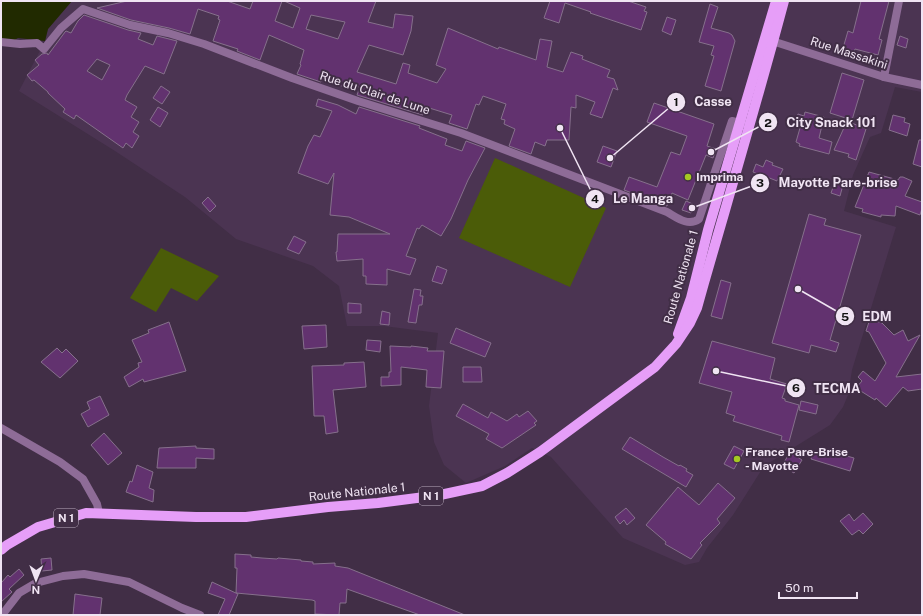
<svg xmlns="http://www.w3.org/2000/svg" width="923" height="616" viewBox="0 0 923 616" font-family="'Public Sans',sans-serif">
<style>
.built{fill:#4b3452}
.green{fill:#4b5c08}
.water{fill:#212a00}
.building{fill:#62326f;stroke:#86708c;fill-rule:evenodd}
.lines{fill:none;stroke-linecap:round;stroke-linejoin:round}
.street{stroke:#8e6c97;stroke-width:8}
.primary{stroke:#e69ef8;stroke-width:10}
.poi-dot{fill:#a5c822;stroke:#412e46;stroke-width:1.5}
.labels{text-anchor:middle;stroke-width:4;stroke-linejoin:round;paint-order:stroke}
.shield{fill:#412e46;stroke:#bcadbf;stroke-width:1}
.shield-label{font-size:11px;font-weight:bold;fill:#f0e4f3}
.street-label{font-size:12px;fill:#f0e4f3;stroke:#412e46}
.poi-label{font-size:12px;font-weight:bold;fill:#f0e4f3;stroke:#412e46;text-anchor:start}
.leader{fill:none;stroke:#f0e4f3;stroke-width:1.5}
.callout-dot{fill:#f0e4f3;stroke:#412e46;stroke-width:1.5}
.mark-label{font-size:12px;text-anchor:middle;font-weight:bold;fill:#111}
.callout-label{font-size:13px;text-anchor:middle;font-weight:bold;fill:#f0e4f3;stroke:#412e46;stroke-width:4;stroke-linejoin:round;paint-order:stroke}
</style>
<rect width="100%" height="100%" fill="#412e46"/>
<polygon class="built" points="72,1 922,1 922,92 895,87 881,133 870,137 853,175 844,211 896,227 852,370 848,395 843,407 830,425 764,466 733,515 707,548 699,562 685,565 623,538 551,457 532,448 505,466 466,483 444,465 434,442 429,406 438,333 384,326 347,326 339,286 313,266 236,239 185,197 115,151 19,91 45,41 48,29"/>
<g class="green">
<polygon points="495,158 606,208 570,287 459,238"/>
<polygon points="161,248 219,276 197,301 171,288 156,312 130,298"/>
</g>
<polygon class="water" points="1,1 72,1 48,29 45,41 18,38 11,42 1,41"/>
<g class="building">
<path d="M 127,1 L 227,1 L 250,9 L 253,1 L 282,1 L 275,21 L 293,28 L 300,8 L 284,1 L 376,1 L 368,22 L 393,28 L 395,14 L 413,16 L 411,31 L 403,55 L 369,45 L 357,72 L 396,84 L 403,63 L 410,65 L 408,73 L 437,83 L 446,69 L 436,65 L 448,28 L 498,49 L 499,47 L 536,60 L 540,39 L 552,41 L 547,67 L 563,72 L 571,52 L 583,56 L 582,59 L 610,70 L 607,77 L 614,79 L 618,90 L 613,88 L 602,118 L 590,114 L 595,102 L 576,95 L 576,108 L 571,107 L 569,140 L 547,140 L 545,146 L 535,142 L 531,154 L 509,146 L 515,129 L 504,124 L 505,120 L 501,119 L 506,104 L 483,96 L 479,105 L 476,104 L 467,129 L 449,123 L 452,115 L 426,107 L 423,115 L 357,95 L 360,87 L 345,87 L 322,80 L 321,82 L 297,74 L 301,65 L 300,64 L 304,50 L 269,35 L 260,60 L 237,51 L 238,49 L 213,41 L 220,20 L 218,19 L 219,16 L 198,9 L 190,34 L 169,28 L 131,20 L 97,8 ZM 311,15 L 345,22 L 338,39 L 306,29 Z"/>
<polygon points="550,1 628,1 646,7 644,11 647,12 641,30 590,13 591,12 565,3 559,23 544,18"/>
<polygon points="861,1 889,1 879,39 882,40 878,55 855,49 852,59 841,55 848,31 853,33"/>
<polygon points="710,4 718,7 711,28 729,33 732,35 735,41 721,91 705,86 714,56 711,55 714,46 699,42"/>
<path d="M 84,15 L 128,30 L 141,33 L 138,39 L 153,45 L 157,36 L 177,41 L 164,74 L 145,66 L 127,95 L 125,100 L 137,107 L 131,117 L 139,122 L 133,132 L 139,136 L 132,148 L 126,143 L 123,148 L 76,115 L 74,119 L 63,112 L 65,109 L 48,93 L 48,92 L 34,80 L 32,81 L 27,75 L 39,65 L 35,60 L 42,54 L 47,53 L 48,55 L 65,32 L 66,31 L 71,33 L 78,21 ZM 97,59 L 110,65 L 102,80 L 87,71 Z"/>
<polygon points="667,17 676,20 671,35 662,31"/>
<polygon points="900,36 908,39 906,48 897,45"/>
<polygon points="842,73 864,80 852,120 830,113"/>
<polygon points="161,86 170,92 162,104 153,98"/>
<polygon points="318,99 338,105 356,114 359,107 420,126 419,128 447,139 445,145 462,151 466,141 485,148 468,180 451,219 441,236 422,225 419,229 417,228 406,256 416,259 410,275 387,269 387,285 366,284 366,276 363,276 363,259 337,261 336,252 337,252 338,234 390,234 349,217 330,215 334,173 328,184 298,173 308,146 314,135 320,137 332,111 316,106"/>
<polygon points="654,103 714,124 707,146 716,149 713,158 706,155 688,200 672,193 667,206 624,190 629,177 657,187 671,152 680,155 687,136 647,122"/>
<polygon points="158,107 168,113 160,127 150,120"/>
<polygon points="805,112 824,117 819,138 832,142 829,154 799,146 800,144 796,142 800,128 794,127 798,114 804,116"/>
<polygon points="893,115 905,118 904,122 910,124 907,136 889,130"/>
<polygon points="847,121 866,129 856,160 848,157 849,154 834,150"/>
<polygon points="919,140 922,140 922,167 913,164"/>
<polygon points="603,146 617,151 611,167 597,162"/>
<polygon points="766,160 773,163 772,165 783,169 777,181 767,177 764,185 757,182 760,175 753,172 756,164 763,167"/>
<polygon points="869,172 898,180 900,177 903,177 912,181 905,196 922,202 922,208 920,215 896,206 895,216 881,215 881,217 862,212 863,209 855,207"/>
<polygon points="836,179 844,181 840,196 831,193"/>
<polygon points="208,197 216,206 210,212 202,203"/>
<polygon points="686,201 695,205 691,213 682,210"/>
<polygon points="809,214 826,219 824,225 861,235 830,340 839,343 836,352 811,345 809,353 772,343"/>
<polygon points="294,236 306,242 299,254 287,249"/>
<polygon points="437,266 447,270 442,284 432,281"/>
<polygon points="721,280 731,283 722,319 711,316"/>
<polygon points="414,289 421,290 420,296 423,296 422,305 419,305 416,323 408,322"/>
<polygon points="348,303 361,304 361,313 348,313"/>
<polygon points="382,311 390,313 389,325 380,324"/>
<polygon points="870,319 882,323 894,335 903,330 908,341 920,335 896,377 922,374 922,389 908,391 903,387 886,407 876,398 875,400 856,388 862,381 858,377 863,371 875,381 886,363 869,332 866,331"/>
<polygon points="169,322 186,371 144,382 143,379 129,387 124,377 139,367 138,363 142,362 132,340 149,333 148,330"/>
<polygon points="326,325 327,347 304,349 302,326"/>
<polygon points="456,328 491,343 485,357 450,343"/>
<polygon points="367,340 381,341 380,352 366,350"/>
<polygon points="712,341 775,358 770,379 787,384 782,398 785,399 785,401 799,405 789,442 781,440 782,436 733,421 735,416 726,413 732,392 699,383"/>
<polygon points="390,346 411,347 411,346 428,348 427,351 444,351 441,388 426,387 427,370 401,367 401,385 381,386 381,377 389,377 389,372 391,372"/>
<polygon points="57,348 62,353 66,349 78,361 60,378 41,362"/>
<polygon points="364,362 366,387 333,390 338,432 326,434 324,416 314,416 312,366 344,365 344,363"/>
<polygon points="463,367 481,367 482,382 463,382"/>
<polygon points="100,396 109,415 88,427 81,414 90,409 87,402"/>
<polygon points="801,401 818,405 816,414 799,410"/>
<polygon points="463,404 488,418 491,412 507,421 517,414 519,417 528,411 537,421 534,423 536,425 502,448 486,439 489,434 456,416"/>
<polygon points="104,433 122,453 108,465 91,445"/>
<polygon points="630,437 663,457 679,466 680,465 687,469 686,471 693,475 686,487 622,449"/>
<polygon points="196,446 196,448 214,449 214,459 196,458 196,468 157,468 159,448"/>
<polygon points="734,446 744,451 734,469 724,464"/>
<polygon points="822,449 854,458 850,471 811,459 814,451 820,453"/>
<polygon points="790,452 802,460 794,473 782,466"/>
<polygon points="137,465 153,472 149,488 154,490 153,502 126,492 130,481 132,482"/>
<polygon points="718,483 735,498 717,519 720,523 700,543 702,545 691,559 665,544 666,542 646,525 678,487 699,505"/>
<polygon points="626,508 635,518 627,525 624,520 620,524 615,517"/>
<polygon points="863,513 873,524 863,534 859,530 852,535 840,521 849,514 854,521"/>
<polygon points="235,554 251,555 251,557 262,558 277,559 278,558 301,560 301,561 313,562 313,564 335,563 335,566 348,568 465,615 420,615 347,589 346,603 340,603 339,615 315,614 315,601 312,600 236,593 237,568 235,568"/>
<polygon points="51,558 52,570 42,571 41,559"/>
<polygon points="19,569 24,575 9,589 12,592 1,602 1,581 2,582 8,575 10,577"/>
<polygon points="212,582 238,594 229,615 218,615 225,599 208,593"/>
<polygon points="75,594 102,598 100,615 73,615"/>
</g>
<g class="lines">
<g class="street">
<polyline points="769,40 884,77 922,85"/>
<path d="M 1,42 L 20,44 L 37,43 L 44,49 L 61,28 L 83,9 L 130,25 L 168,33 L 204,44 L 292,78 L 358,101 L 461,133 L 667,212 C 676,217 688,227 699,219 L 732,121 L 744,124"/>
<polyline points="884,77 899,1"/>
<polyline points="1,428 60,462 83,479 97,504 99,513"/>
<polyline points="2,615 19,593 36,583 63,576 84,574 129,582 182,608 200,615"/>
</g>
<g class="primary">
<polyline points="678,334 691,298 708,230 776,1"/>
<path d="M 1,550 L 7,545 L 38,527 L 86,513 L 196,517 L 246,517 L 328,507 L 378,503 L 440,495 L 482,486 L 507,473 L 540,452 L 655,367 L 676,344 L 690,323 L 697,308 L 704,283 C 731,189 759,95 784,1"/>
</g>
</g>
<g class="poi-dot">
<circle cx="688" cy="177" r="4"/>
<circle cx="737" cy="459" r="4"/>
</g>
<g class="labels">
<g class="shield">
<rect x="419" y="487" width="24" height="18" rx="3"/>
<rect x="54" y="509" width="24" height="18" rx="3"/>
</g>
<g class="shield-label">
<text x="431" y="500">N 1</text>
<text x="66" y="522">N 1</text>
</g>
<g class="street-label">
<text transform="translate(849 53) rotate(18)" y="4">Rue Massakini</text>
<text transform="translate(375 93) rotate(18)" y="4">Rue du Clair de Lune</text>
<text transform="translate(681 277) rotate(-74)" y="4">Route Nationale 1</text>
<text transform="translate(357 492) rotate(-6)" y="4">Route Nationale 1</text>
</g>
<g class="poi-label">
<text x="696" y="181">Imprima</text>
<text x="745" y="456">France Pare-Brise<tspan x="745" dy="14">- Mayotte</tspan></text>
</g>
</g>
<path class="leader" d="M610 158L676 102M711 152L768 122M692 208L760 183M560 128L595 199M798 289L845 316M716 371L796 388"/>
<g class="callout-dot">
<circle cx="610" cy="158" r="4"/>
<circle cx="711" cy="152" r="4"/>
<circle cx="692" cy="208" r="4"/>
<circle cx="560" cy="128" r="4"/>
<circle cx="798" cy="289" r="4"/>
<circle cx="716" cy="371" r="4"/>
<circle cx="676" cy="102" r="10"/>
<circle cx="768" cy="122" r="10"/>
<circle cx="760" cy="183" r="10"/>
<circle cx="595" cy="199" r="10"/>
<circle cx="845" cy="316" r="10"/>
<circle cx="796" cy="388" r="10"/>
</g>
<g class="mark-label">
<text x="676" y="106">1</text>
<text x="768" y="127">2</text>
<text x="760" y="187">3</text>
<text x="595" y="203">4</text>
<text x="845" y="321">5</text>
<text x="796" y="392">6</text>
</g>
<g class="callout-label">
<text x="713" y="106">Casse</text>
<text x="831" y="127">City Snack 101</text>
<text x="838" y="187">Mayotte Pare-brise</text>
<text x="643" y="203">Le Manga</text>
<text x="877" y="321">EDM</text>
<text x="837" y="393">TECMA</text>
</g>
<rect width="923" height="616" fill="none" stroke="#f0e4f3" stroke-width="4"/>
<g transform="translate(36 580) rotate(181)" stroke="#412e46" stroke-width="3" paint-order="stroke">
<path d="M0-3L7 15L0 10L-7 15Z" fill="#f0e4f3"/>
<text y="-6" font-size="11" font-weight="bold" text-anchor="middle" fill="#f0e4f3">N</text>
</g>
<path d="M779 592v6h78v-6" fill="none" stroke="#f0e4f3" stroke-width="2"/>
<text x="785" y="592" font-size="12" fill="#f0e4f3" stroke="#412e46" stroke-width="3" paint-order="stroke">50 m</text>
</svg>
